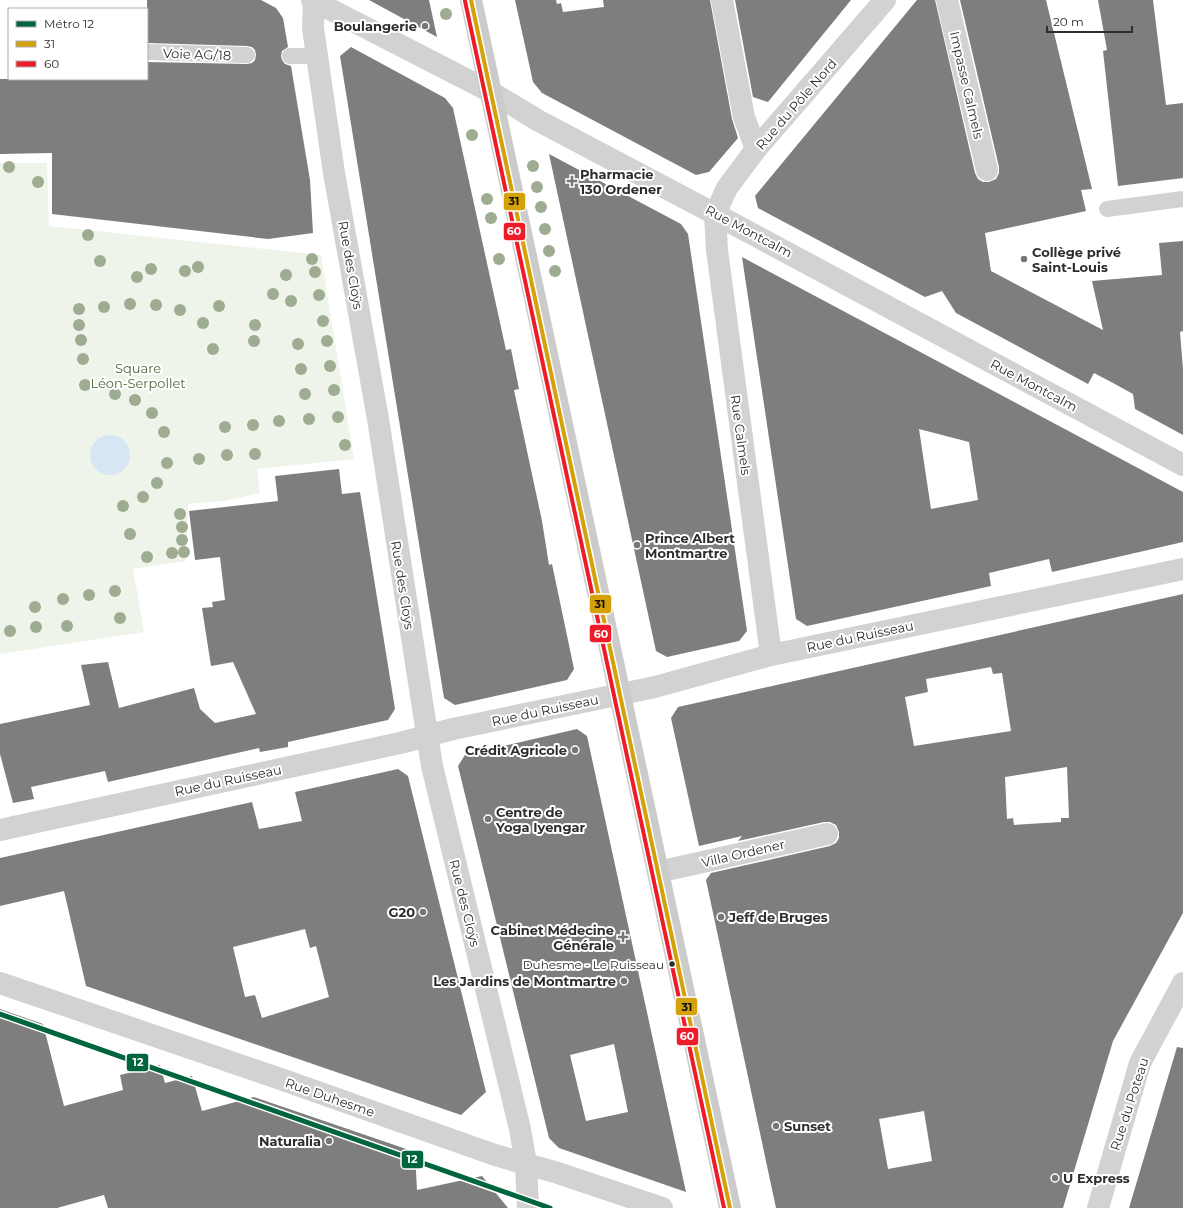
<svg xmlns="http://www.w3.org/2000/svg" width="1183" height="1208" viewBox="0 0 1183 1208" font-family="Montserrat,sans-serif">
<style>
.green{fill:#eff4eb}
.water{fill:#d6e6f2}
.building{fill:#7e7e7e;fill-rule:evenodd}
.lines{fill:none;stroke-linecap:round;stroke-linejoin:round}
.service{stroke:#d2d2d2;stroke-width:16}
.pedestrian{stroke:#d2d2d2;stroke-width:22}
.minor{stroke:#d2d2d2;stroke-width:22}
.secondary{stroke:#cbcbcb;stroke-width:22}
.bus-1-casing{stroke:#fff;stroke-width:7}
.bus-2-casing{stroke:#fff;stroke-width:7}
.bus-1{stroke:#d5a109;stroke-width:4}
.bus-2{stroke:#ee1b29;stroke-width:4}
.metro-1-casing{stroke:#fff;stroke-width:8}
.metro-1{stroke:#00643c;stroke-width:5}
.tree{fill:#9eac92}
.poi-dot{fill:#767676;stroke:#fff;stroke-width:1.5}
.bus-dot{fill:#2d2d2d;stroke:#fff;stroke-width:1.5}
.labels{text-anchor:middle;stroke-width:4;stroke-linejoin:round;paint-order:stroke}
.bus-label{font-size:12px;fill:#2d2d2d;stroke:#fff;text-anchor:end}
.poi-label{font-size:13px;font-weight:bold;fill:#2d2d2d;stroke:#fff;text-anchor:start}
.street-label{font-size:13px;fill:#2d2d2d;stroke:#fff}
.park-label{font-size:13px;fill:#4e6939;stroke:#fff}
.line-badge{stroke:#fff;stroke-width:1.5}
.badge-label{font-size:11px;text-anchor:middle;font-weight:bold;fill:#fff}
.pale-badge-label{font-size:11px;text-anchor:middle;font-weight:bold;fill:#111}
</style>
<rect width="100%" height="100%" fill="#fff"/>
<polygon class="green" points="0,163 47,163 49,226 321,255 354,459 257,469 260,493 224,501 188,504 186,561 133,569 144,632 0,654"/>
<circle class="water" cx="110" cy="455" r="20"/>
<g class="building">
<polygon points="147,0 261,0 276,8 283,18 288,47 282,51 281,56 282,60 285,64 291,66 310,180 313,233 268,239 52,214 52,153 0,154 0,79 147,79 147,62 247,64 252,63 255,60 256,55 255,50 252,47 247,46 147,43"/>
<polygon points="369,0 429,0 437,37"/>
<polygon points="515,0 556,0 557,4 561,3 563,12 604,7 603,0 710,0 732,119 738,138 709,172 696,175 542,93 533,82"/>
<polygon points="735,0 851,0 768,102 753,97"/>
<polygon points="917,0 935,0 975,173 978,179 983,182 989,182 996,179 999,173 999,167 960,0 1046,0 1092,189 1081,190 1086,211 985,233 991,271 1103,330 1092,281 1162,275 1159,243 1183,241 1183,331 1180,332 1183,369 1183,435 1135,409 1133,394 1113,383 1094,373 1088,384 956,313 942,291 925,297 758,208 755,196"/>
<polygon points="1098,0 1153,0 1166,105 1183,103 1183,178 1118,186 1103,51 1107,50"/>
<polygon points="351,47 445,98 453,108 506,350 511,349 519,389 514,390 542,521 549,565 552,564 574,669 567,680 455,705 444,698 340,56"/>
<polygon points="549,154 681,224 688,234 747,631 739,641 667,657 656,651"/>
<path d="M 742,257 L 1183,492 L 1183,542 L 1052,572 L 1049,559 L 989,573 L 991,586 L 807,626 L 796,619 ZM 919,429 L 969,442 L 978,500 L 931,509 Z"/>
<polygon points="339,469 342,494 360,492 395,709 388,720 288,742 288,747 260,752 259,748 108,782 105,771 31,787 34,799 13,803 0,754 0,724 90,705 81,665 108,662 119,708 194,688 200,709 215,723 256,714 233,662 211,666 202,608 213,607 212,602 225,600 220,557 195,560 189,511 278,501 275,476"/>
<path d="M 1183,594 L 1183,913 L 1113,1041 L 1063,1208 L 776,1208 L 706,880 L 711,873 L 830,846 L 836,843 L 839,838 L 839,832 L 836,825 L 830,822 L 824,822 L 738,841 L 742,836 L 699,846 L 671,718 L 678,707 ZM 991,667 L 993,674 L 1002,673 L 1011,731 L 914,746 L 905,697 L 928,692 L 926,679 ZM 1067,767 L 1069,818 L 1061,818 L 1061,822 L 1014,825 L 1013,818 L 1007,819 L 1005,777 ZM 924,1111 L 932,1161 L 888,1169 L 879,1119 Z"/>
<path d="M 577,729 L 587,736 L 686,1192 L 559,1148 L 549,1138 L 458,766 L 465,755 ZM 614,1044 L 628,1112 L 586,1121 L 570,1055 Z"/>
<path d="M 398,769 L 408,776 L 486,1092 L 461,1115 L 86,986 L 64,891 L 0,906 L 0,858 L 252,802 L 259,829 L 302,821 L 295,792 ZM 305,929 L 310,948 L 316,946 L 329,997 L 262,1018 L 255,995 L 245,997 L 233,947 Z"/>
<polygon points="0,1009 43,1024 64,1106 123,1090 120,1075 160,1065 165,1083 192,1076 202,1111 254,1097 415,1152 417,1190 482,1176 508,1208 108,1208 104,1195 57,1208 0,1208"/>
<polygon points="1177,1047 1183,1048 1183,1208 1129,1208"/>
</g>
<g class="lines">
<g class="service">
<polyline points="147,52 247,55"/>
<polyline points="290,56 317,56"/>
<polyline points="1107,209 1183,199"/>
</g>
<g class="pedestrian">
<polyline points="715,214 1183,465"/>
<polyline points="658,872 827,834"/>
</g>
<g class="minor">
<polyline points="312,0 491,92 539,121 715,214"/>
<polyline points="314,0 313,28 334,173 378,419 432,766 520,1129 526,1164 528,1208"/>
<polyline points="722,0 744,117 756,149"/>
<polyline points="947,0 987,170"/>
<polyline points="771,655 717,250 715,214 727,188 756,149 885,0"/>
<polyline points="0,830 400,743 453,729 655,687 771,655 800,649 1183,569"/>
<polyline points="0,983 292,1083 495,1155 558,1173 662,1208"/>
<polyline points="1098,1208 1140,1063 1183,983"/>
</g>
<polyline class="secondary" points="471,0 730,1208"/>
<g class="bus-1-casing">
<polyline id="bus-1" points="471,0 730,1208"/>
</g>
<g class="bus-2-casing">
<polyline id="bus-2" points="465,1 724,1208"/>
</g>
<use href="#bus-1" class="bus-1"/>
<use href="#bus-2" class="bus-2"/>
<g class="metro-1-casing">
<polyline id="metro-1" points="0,1014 550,1208"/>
</g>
<use href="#metro-1" class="metro-1"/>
</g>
<g class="tree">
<circle cx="446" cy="14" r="6"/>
<circle cx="472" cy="135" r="6"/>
<circle cx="533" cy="166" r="6"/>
<circle cx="9" cy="167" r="6"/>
<circle cx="38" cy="182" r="6"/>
<circle cx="537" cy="187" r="6"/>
<circle cx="487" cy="199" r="6"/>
<circle cx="541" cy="207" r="6"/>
<circle cx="491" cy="218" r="6"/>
<circle cx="545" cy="229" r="6"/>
<circle cx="88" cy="235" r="6"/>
<circle cx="549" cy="251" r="6"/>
<circle cx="312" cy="259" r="6"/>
<circle cx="499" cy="259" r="6"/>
<circle cx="100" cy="261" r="6"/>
<circle cx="198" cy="267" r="6"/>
<circle cx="151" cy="269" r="6"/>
<circle cx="185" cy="271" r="6"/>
<circle cx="555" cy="271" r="6"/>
<circle cx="315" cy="272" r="6"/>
<circle cx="286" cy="275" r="6"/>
<circle cx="137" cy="277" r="6"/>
<circle cx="273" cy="294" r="6"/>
<circle cx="319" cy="295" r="6"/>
<circle cx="291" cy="301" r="6"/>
<circle cx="130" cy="304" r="6"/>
<circle cx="156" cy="305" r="6"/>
<circle cx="219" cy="306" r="6"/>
<circle cx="104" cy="307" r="6"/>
<circle cx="79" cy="309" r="6"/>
<circle cx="180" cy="310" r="6"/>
<circle cx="323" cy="321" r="6"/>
<circle cx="203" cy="323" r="6"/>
<circle cx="79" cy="325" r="6"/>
<circle cx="255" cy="325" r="6"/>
<circle cx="81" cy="340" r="6"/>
<circle cx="254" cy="341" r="6"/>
<circle cx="327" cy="341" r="6"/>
<circle cx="298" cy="344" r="6"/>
<circle cx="213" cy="349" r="6"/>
<circle cx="83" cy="359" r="6"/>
<circle cx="330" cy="366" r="6"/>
<circle cx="301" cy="369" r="6"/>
<circle cx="85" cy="385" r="6"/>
<circle cx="334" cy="390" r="6"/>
<circle cx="115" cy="394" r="6"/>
<circle cx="305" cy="394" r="6"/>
<circle cx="135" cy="400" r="6"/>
<circle cx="152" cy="413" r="6"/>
<circle cx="338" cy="417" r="6"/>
<circle cx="309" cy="419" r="6"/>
<circle cx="279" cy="421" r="6"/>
<circle cx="253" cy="425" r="6"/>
<circle cx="225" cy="427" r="6"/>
<circle cx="164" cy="432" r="6"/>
<circle cx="345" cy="445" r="6"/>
<circle cx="255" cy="454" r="6"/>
<circle cx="227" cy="455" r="6"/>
<circle cx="199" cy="459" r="6"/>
<circle cx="167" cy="463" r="6"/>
<circle cx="157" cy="483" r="6"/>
<circle cx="143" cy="497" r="6"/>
<circle cx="123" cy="506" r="6"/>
<circle cx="180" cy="514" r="6"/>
<circle cx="182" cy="527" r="6"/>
<circle cx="130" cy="534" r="6"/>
<circle cx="182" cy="540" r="6"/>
<circle cx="184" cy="552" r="6"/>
<circle cx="172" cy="553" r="6"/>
<circle cx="147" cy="557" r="6"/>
<circle cx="115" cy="591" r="6"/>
<circle cx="89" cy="595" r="6"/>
<circle cx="63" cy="599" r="6"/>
<circle cx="35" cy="607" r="6"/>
<circle cx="120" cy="618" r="6"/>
<circle cx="67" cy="626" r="6"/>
<circle cx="36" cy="627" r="6"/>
<circle cx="10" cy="631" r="6"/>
</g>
<g class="poi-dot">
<circle cx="425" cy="26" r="4"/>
<path d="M570 175h4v4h4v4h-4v4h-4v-4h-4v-4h4z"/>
<circle cx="1024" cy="259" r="4"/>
<circle cx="637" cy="545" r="4"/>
<circle cx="575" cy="750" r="4"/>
<circle cx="488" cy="819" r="4"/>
<circle cx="423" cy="912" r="4"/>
<circle cx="721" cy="917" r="4"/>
<path d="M621 931h4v4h4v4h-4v4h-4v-4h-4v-4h4z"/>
<circle cx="624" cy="981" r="4"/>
<circle cx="776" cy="1126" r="4"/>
<circle cx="329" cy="1141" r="4"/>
<circle cx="1055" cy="1178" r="4"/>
</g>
<circle class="bus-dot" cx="672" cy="964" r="3.5"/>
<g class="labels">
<g class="bus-label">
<text x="664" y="969">Duhesme - Le Ruisseau</text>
</g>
<g class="poi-label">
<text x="417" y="31" text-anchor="end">Boulangerie</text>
<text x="580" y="179">Pharmacie<tspan x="580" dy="15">130 Ordener</tspan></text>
<text x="1032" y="257">Collège privé<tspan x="1032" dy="15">Saint-Louis</tspan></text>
<text x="645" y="543">Prince Albert<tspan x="645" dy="15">Montmartre</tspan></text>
<text x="567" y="755" text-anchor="end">Crédit Agricole</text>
<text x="496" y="817">Centre de<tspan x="496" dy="15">Yoga Iyengar</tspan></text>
<text x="415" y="917" text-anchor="end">G20</text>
<text x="729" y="922">Jeff de Bruges</text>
<text x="614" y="935" text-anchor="end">Cabinet Médecine<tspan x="614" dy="15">Générale</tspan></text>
<text x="616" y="986" text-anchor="end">Les Jardins de Montmartre</text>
<text x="784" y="1131">Sunset</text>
<text x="321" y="1146" text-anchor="end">Naturalia</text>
<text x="1063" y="1183">U Express</text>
</g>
<g class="street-label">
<text transform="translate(197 54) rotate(2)" y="5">Voie AG/18</text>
<text transform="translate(967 85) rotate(77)" y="5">Impasse Calmels</text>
<text transform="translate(796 104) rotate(-49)" y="5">Rue du Pôle Nord</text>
<text transform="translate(749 231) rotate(28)" y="5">Rue Montcalm</text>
<text transform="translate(351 265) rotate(80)" y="5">Rue des Cloÿs</text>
<text transform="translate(1034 385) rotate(28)" y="5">Rue Montcalm</text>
<text transform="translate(741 435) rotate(82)" y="5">Rue Calmels</text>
<text transform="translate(403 585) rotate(81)" y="5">Rue des Cloÿs</text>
<text transform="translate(860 636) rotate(-12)" y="5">Rue du Ruisseau</text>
<text transform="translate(545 710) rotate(-12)" y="5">Rue du Ruisseau</text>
<text transform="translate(228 780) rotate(-12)" y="5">Rue du Ruisseau</text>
<text transform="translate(743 853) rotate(-13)" y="5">Villa Ordener</text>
<text transform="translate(465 903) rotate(76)" y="5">Rue des Cloÿs</text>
<text transform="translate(330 1097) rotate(19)" y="5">Rue Duhesme</text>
<text transform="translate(1129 1104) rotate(-72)" y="5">Rue du Poteau</text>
</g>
<g class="park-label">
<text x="138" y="373">Square<tspan x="138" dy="15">Léon-Serpollet</tspan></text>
</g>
</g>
<g class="line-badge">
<rect x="503" y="192" width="23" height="19" rx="4" fill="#d5a109"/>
<rect x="503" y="222" width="23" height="19" rx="4" fill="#ee1b29"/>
<rect x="589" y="594" width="23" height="20" rx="4" fill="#d5a109"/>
<rect x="589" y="624" width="23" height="19" rx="4" fill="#ee1b29"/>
<rect x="675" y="997" width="23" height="19" rx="4" fill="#d5a109"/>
<rect x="676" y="1027" width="23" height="19" rx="4" fill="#ee1b29"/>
<rect x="126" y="1053" width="23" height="19" rx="4" fill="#00643c"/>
<rect x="401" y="1150" width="23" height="19" rx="4" fill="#00643c"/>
</g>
<g class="badge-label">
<text x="514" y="235">60</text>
<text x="601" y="638">60</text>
<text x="687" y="1040">60</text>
<text x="138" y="1066">12</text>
<text x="412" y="1163">12</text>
</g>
<g class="pale-badge-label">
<text x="514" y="205">31</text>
<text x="600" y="608">31</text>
<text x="687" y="1011">31</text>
</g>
<rect x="8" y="8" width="140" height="72" fill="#ffffff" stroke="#ababab"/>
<rect x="16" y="21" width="20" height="6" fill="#00643c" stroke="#ababab"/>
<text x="44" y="28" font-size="12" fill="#2d2d2d">Métro 12</text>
<rect x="16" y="41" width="20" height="6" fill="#d5a109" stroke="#ababab"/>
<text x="44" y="48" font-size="12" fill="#2d2d2d">31</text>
<rect x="16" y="61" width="20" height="6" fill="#ee1b29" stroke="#ababab"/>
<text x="44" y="68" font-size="12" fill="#2d2d2d">60</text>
<path d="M1047 26v6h85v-6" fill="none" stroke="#2d2d2d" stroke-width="2"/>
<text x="1053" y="26" font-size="12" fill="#2d2d2d" stroke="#ffffff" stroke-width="3" paint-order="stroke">20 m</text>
</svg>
